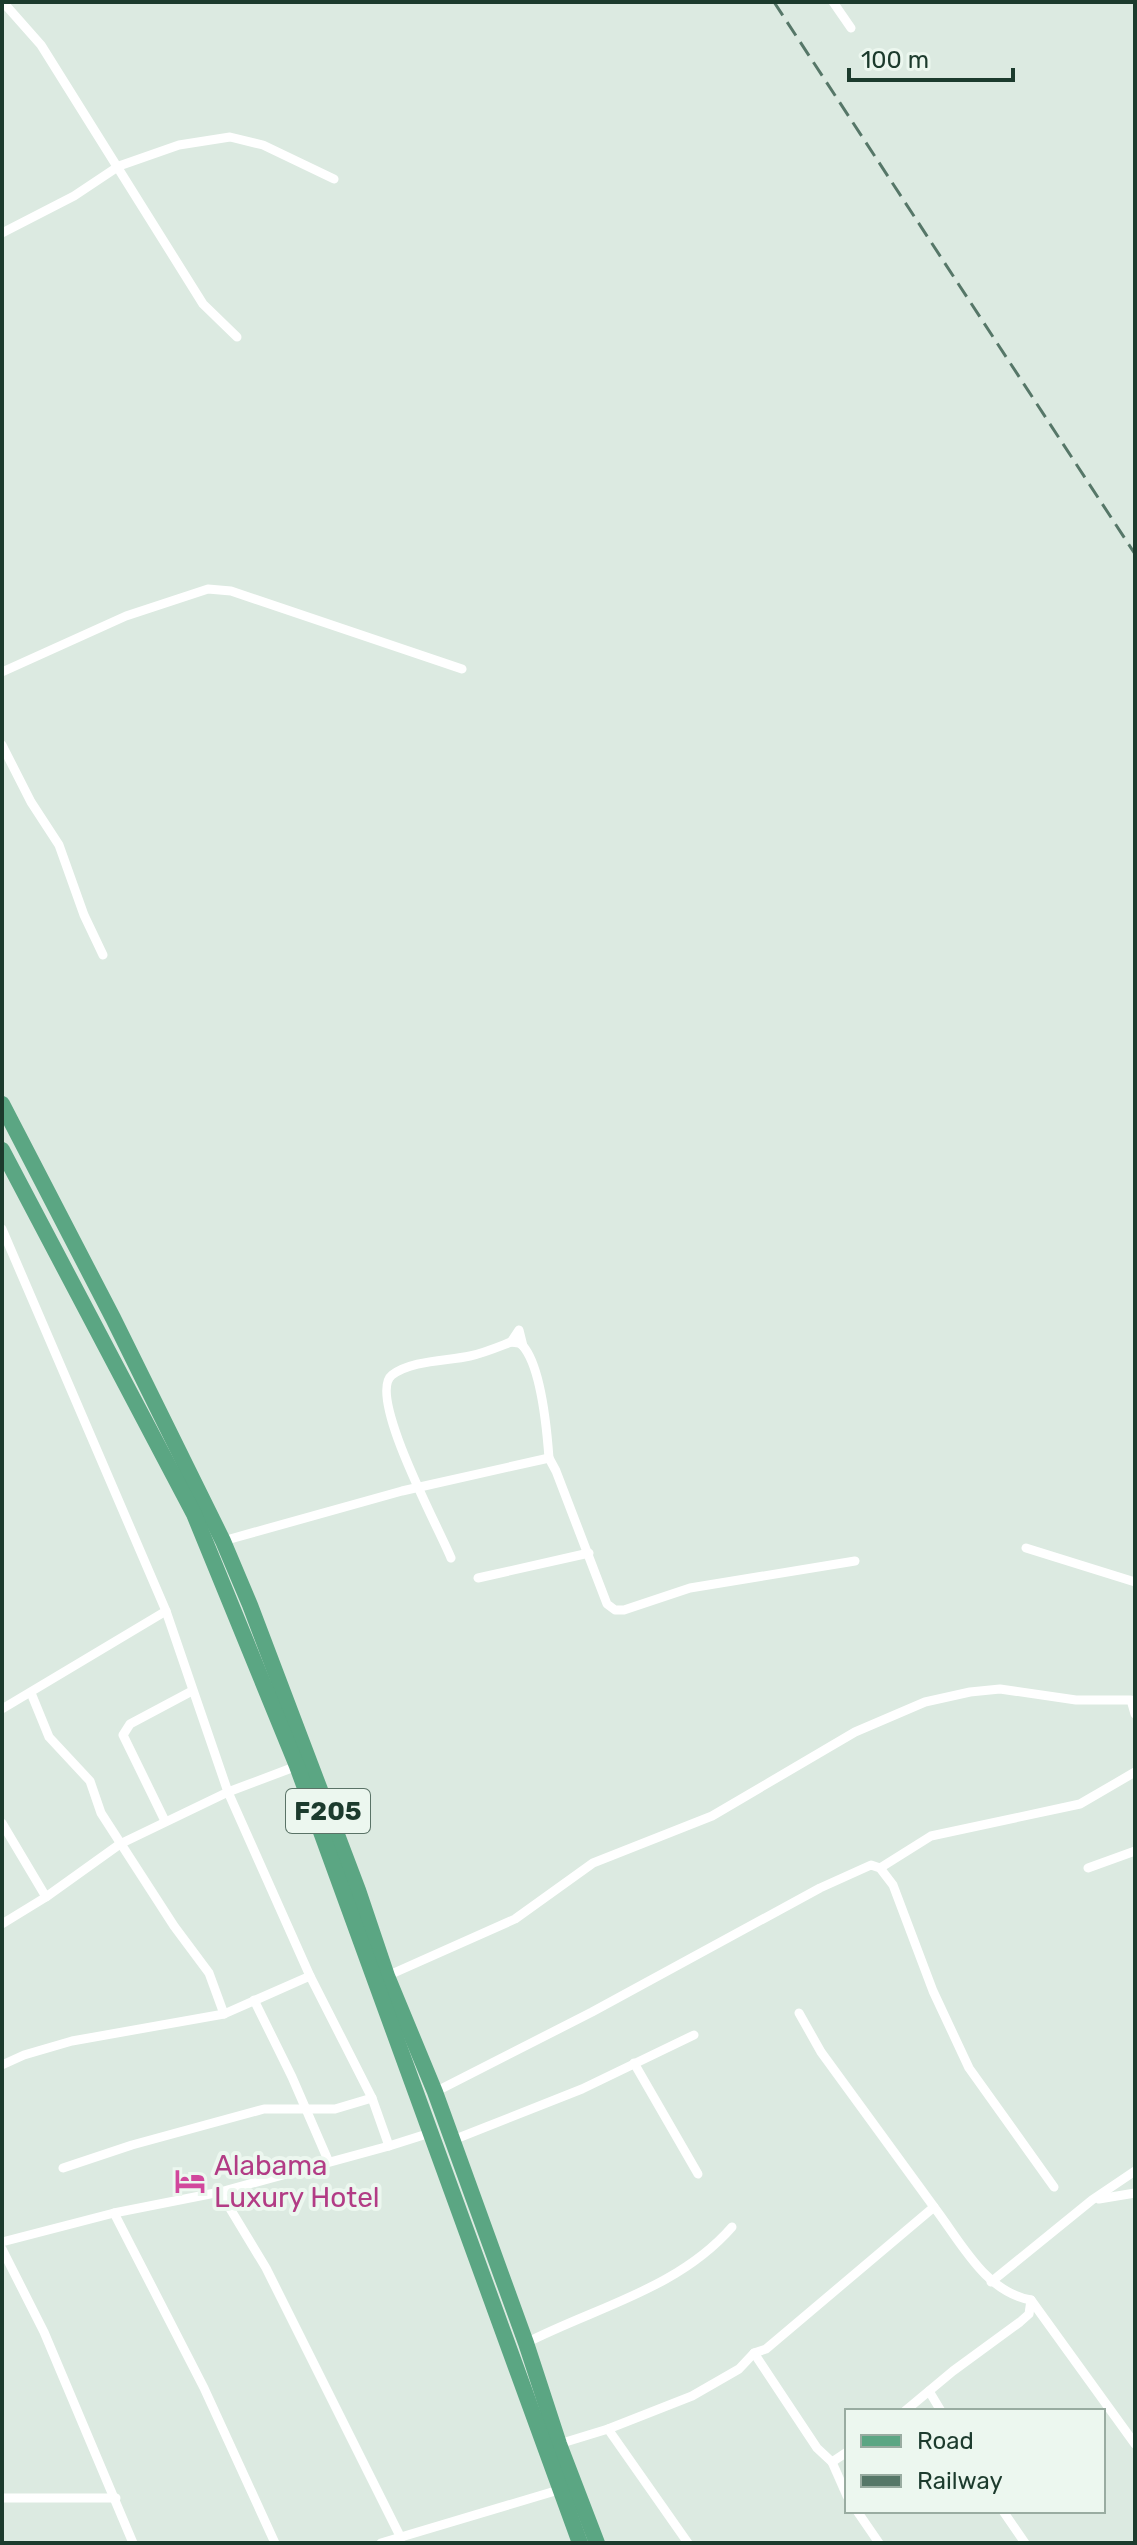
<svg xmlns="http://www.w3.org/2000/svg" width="1137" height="2545" viewBox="0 0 1137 2545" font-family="Rubik,sans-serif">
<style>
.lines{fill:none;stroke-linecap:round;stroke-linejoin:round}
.minor{stroke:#fff;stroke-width:9}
.primary{stroke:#5ba683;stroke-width:16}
.rail{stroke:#567768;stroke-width:3;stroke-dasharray:16 8;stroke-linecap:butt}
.labels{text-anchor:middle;stroke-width:8;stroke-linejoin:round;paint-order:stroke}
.shield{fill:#ecf7ef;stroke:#5a7367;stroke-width:2}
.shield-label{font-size:26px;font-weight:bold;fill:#1c3b2d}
.hotel-label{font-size:28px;fill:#b23c85;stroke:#ecf7ef;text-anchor:start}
</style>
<rect width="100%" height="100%" fill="#dceae1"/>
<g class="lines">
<g class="minor">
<polyline points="3,2 41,45 203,304 237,337"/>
<polyline points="833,2 851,28"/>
<polyline points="2,233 74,196 119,166 179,145 230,137 263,145 334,179"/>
<polyline points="2,672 126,616 208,589 231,591 462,669"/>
<polyline points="2,745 31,802 59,845 84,915 103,955"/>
<polyline points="2,1229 166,1611 228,1792 310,1976 372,2098 389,2146 430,2133"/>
<polyline points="511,1342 519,1330 523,1346"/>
<polyline points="223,1541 402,1491 549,1458 556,1471 607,1604 615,1610 624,1610 690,1588 855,1561"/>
<polyline points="1026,1548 1135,1582"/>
<path d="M 451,1558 C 440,1530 366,1395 392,1375 C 412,1360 447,1361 470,1356 C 484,1353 498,1347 511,1342 C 516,1343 520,1342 523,1346 C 541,1367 547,1431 549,1458"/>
<polyline points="478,1578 589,1553"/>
<polyline points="31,1693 49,1737 90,1781 101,1813 174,1926 209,1973 224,2014"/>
<polyline points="2,1709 166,1611"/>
<polyline points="165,1821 123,1735 130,1724 192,1691"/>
<polyline points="2,1823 46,1897"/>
<polyline points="880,1868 931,1836 1080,1804 1135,1772"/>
<polyline points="1088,1868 1135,1851"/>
<polyline points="2,1924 46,1897 120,1844 228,1792 297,1766"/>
<polyline points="387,1976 515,1919 593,1863 712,1816 855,1732 925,1702 970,1692 1000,1689 1076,1700 1131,1700 1135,1714"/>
<polyline points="254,2000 292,2077 328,2160"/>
<polyline points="799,2013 821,2052 934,2207"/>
<polyline points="634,2063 698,2174"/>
<polyline points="2,2065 24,2055 72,2041 224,2014 310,1976"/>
<polyline points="435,2092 592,2012 820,1888 871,1865 880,1868 893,1885 933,1991 969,2068 1054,2187"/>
<polyline points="453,2140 582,2089 694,2035"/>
<polyline points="63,2168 132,2145 264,2109 335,2109 372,2098"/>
<polyline points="220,2192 266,2268 401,2538"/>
<polyline points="1099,2199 1135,2193"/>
<polyline points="114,2213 204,2388 275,2543"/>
<polyline points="2,2242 114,2213 220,2192 389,2146"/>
<polyline points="2,2249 44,2332 133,2543"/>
<polyline points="991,2282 1092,2200 1135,2171"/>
<path d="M 526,2343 C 596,2307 678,2289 732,2227"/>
<polyline points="754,2353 817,2448 832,2462 847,2452"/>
<polyline points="929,2391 941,2411"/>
<polyline points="905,2411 953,2371 1020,2322 1029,2314 1031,2300"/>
<polyline points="608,2429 688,2543"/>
<path d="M 559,2444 L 608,2429 L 692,2396 L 739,2369 L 754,2353 L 766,2349 L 934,2207 C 961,2242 985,2292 1031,2300 L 1135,2444"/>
<polyline points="832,2462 847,2496"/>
<polyline points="2,2498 116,2498"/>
<polyline points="857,2511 879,2543"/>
<polyline points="1003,2511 1025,2543"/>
<polyline points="381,2543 562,2489"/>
</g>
<g class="primary">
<polyline points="2,1104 113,1318 223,1541 250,1605 358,1890 387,1976 435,2092 526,2343 559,2444 597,2543"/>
<polyline points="2,1150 194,1514 297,1766 580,2543"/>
</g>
<polyline class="rail" points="774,2 1135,554"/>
</g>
<defs>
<g id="hotel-bare" transform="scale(2.4)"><path d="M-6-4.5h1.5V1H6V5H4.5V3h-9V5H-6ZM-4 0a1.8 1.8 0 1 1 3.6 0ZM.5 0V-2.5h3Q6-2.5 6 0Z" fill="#d1479c" stroke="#ecf7ef" stroke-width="2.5" paint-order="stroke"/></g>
</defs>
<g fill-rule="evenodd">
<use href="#hotel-bare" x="190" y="2181"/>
</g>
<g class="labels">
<rect class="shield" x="286" y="1789" width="84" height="44" rx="6"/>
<g class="shield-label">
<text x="328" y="1820">F205</text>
</g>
<g class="hotel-label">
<text x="214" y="2175">Alabama<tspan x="214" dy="32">Luxury Hotel</tspan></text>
</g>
</g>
<rect width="1137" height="2545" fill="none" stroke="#1c3b2d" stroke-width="8"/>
<rect x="845" y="2409" width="260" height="104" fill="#ecf7ef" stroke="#99aca1" stroke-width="2"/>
<rect x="861" y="2435" width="40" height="12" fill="#5ba683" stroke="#99aca1" stroke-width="2"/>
<text x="917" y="2449" font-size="24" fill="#1c3b2d">Road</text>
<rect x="861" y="2475" width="40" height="12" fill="#567768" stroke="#99aca1" stroke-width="2"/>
<text x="917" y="2489" font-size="24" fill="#1c3b2d">Railway</text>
<path d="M849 68v12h164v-12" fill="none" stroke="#1c3b2d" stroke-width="4"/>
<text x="861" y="68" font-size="24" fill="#1c3b2d" stroke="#ecf7ef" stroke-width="6" paint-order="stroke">100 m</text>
</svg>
